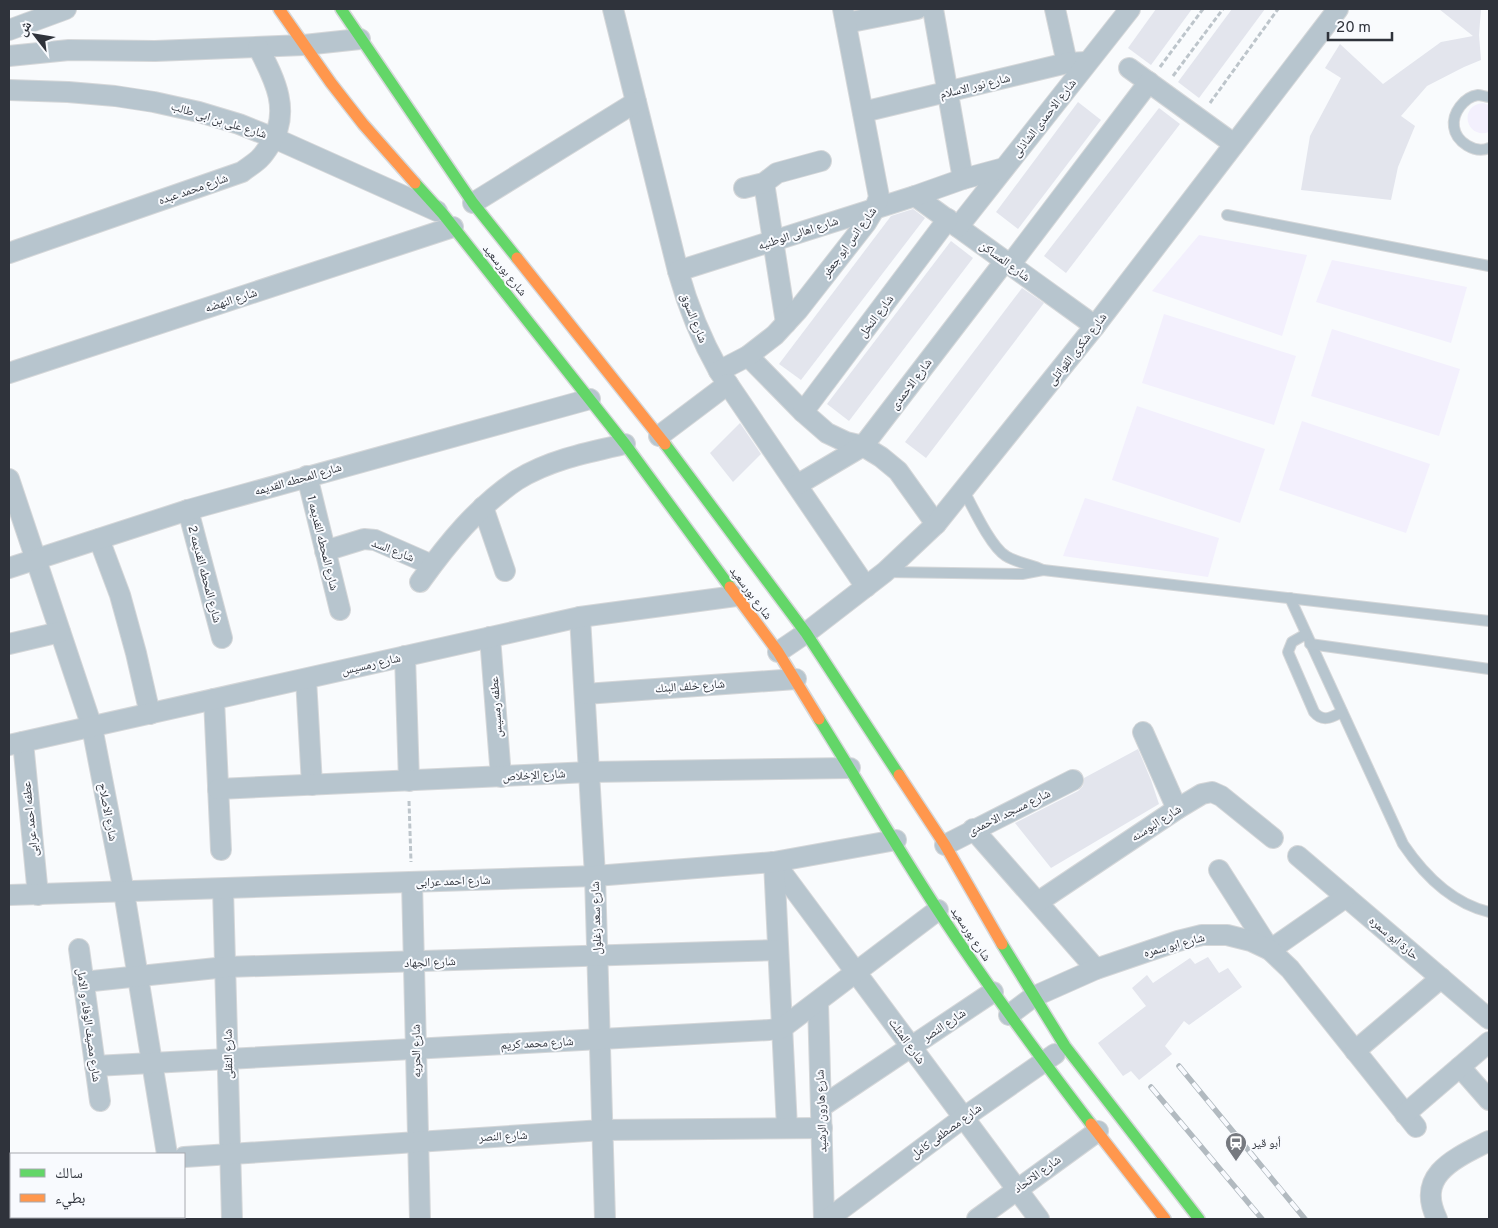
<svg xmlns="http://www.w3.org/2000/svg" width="1498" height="1228" viewBox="0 0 1498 1228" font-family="Overpass,'Noto Naskh Arabic',sans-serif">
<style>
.green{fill:#f3f0fd}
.building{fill:#e3e5ed}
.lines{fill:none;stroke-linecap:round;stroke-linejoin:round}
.lane-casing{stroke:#d5d7d9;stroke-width:12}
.street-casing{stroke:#d5d7d9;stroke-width:22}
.fast-casing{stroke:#d5d7d9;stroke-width:14}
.slow-casing{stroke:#d5d7d9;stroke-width:14}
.path{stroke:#bdc5cb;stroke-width:3;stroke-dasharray:5 2.5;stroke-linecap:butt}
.lane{stroke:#b7c5ce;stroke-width:10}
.street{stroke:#b7c5ce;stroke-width:20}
.fast{stroke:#63d668;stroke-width:11}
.slow{stroke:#ff974d;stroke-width:11}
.rail-casing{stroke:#b2bac0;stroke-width:5.5}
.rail{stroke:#f8fafe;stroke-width:4;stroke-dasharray:11;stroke-linecap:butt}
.labels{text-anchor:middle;stroke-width:4;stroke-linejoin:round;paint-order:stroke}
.street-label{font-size:12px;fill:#2f333b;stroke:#f8fafe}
.poi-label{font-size:12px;fill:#2f333b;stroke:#f8fafe;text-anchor:start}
</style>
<rect width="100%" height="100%" fill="#f9fbfd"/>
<g class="green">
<path d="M 1483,103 L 1489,105 L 1489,132 C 1467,140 1457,106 1483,103 Z"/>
<polygon points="1199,235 1307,255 1282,336 1152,291"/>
<polygon points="1332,260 1467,287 1451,343 1316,302"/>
<polygon points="1164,314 1296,356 1274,425 1142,383"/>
<polygon points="1332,329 1460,369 1439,436 1311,396"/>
<polygon points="1137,406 1265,449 1240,523 1112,480"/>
<polygon points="1302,421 1430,464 1406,533 1279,490"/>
<polygon points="1085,498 1219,538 1208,577 1063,556"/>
</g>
<g class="building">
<polygon points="1156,9 1192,9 1151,65 1128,48"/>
<polygon points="1232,9 1265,9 1199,98 1178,82"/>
<polygon points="1439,9 1481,9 1479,35 1481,60 1464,67 1427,86 1401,116 1415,126 1398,167 1391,200 1301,190 1310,136 1341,78 1325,68 1340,44 1383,84 1441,42 1473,36"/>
<polygon points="1078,102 1101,120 1018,229 996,212"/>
<polygon points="1159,108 1180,124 1066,273 1044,256"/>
<polygon points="913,209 925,218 801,380 779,364 891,216"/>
<polygon points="951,241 973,258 849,421 827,404"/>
<polygon points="1022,288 1044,303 926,458 905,442"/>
<polygon points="740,423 761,454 733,482 710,453"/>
<polygon points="1138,749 1151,780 1159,804 1051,868 1015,823 1078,791 1083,786 1084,778"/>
<polygon points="1208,957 1219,973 1228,968 1242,987 1189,1025 1184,1021 1165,1046 1172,1054 1139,1080 1131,1071 1123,1076 1098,1043 1146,1006 1132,988 1147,975 1153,983 1190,958 1195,964"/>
</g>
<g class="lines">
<g class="lane-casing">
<g id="lane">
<path d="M 1489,97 C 1486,97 1481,95 1478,95 C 1464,97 1452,113 1454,127 C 1456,142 1475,154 1489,148"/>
<polyline points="1227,215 1489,266"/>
<path d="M 964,491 C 973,508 991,547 1006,556 C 1017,563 1031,564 1043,570 L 1489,621"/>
<polyline points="886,572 1022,574 1043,570"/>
<path d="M 1290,598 L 1403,844 C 1424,875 1451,903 1489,912"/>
<path d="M 1306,634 L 1292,642 L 1288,652 L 1314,712 C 1323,723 1332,717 1342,712"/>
<polyline points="1310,644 1489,669"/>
</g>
</g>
<g class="street-casing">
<g id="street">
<path d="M 613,9 L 678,271 C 688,307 701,339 719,371 L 866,587"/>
<polyline points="933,9 963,179"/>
<polyline points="1055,9 1067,63"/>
<polyline points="846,23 917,9"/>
<polyline points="9,30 66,9"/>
<polyline points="9,56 69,50 155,51 304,45 360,39"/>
<polyline points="1129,68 1234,144"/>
<polyline points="9,90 68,92 115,96 154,102 199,112 239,124 274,138 437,211"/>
<polyline points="863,112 1067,63 1087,62"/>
<polyline points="764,183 786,323"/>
<polyline points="744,188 764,183 777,173 821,161"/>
<polyline points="915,196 1095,326"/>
<polyline points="473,203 636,102"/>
<polyline points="958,227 1130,9"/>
<path d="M 9,253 L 242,172 C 248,167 256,163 261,157 C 264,154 267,149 270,145 C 292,111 274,78 258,47"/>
<polyline points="1010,265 1149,82"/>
<polyline points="678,271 915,196 963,179 1004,168"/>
<polyline points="748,356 803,412 827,433 846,442 863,446 881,457 898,471 936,524"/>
<polyline points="719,371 748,356 775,335 798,310 866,223 875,208 879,197 843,9"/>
<polyline points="9,373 453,227"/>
<polyline points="803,412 948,219"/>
<polyline points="659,436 728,384"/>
<polyline points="307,476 340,610"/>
<polyline points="9,479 92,727 124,892 167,1154"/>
<polyline points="797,485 863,446 1005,261"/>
<polyline points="483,507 505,571"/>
<polyline points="188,510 222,638"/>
<polyline points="99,539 120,595 136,653 150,714"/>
<polyline points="325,551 364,539 375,540 432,565"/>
<polyline points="9,568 188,510 590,399"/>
<path d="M 420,582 C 448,543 477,507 517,480 C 549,460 589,452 625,444"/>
<polyline points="580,617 595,876 605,1219"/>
<polyline points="490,637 501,777"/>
<polyline points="9,644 60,632"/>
<polyline points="778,652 806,633 885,572 936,524 1095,326 1338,9"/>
<polyline points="405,656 409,781"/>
<polyline points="306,679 312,785"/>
<polyline points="585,694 796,679"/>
<polyline points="214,699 221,850"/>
<polyline points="1143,732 1177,809"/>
<polyline points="23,742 38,895"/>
<polyline points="9,745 580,617 736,596"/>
<polyline points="218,789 590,772 850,768"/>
<polyline points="973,829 1096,969"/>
<polyline points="945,845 1073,780"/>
<polyline points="1298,856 1489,1019"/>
<polyline points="774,862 1039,1219"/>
<polyline points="774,862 787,1128"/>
<polyline points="1219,870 1270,950 1346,897"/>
<polyline points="412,882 420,1219"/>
<polyline points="223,889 232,1219"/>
<polyline points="9,895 595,876 774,862 896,840"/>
<polyline points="1038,902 1177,809 1202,794 1212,792 1221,796 1273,838"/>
<polyline points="79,949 100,1101"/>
<polyline points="83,982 226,967 778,950"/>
<polyline points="818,1002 824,1219"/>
<polyline points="1009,1015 1033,997 1096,969 1178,941 1202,935 1227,935 1251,941 1270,950 1290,969 1416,1127"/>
<polyline points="1355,1051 1441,978"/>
<polyline points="95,1066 769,1030 782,1028 938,910"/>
<polyline points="1460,1067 1489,1100"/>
<polyline points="821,1107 993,992"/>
<polyline points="1405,1114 1489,1042"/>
<polyline points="184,1157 603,1130 822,1128"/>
<polyline points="9,1188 11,1188"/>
<polyline points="44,1217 44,1219"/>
<polyline points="828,1219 963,1118 1055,1054"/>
<polyline points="977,1219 1098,1131"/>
<path d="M 1437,1219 C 1415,1174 1456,1158 1489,1141"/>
</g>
</g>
<g class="fast-casing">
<g id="fast">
<polyline points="341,9 473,203 517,258"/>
<polyline points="415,183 443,214 625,444 730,587"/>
<polyline points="665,444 806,633 899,775"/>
<path d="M 819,719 C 859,783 898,849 939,912 C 987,985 1038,1055 1091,1124"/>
<polyline points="1002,944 1065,1046 1199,1219"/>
</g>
</g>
<g class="slow-casing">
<g id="slow">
<polyline points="279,9 331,83 363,124 415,183"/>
<polyline points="517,258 665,444"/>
<polyline points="730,587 778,652 819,719"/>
<polyline points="899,775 945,845 1002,944"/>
<polyline points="1091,1124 1165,1219"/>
</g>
</g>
<g class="path">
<polyline points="1160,67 1203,9"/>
<polyline points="1173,76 1223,9"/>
<polyline points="1210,103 1278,9"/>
<polyline points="409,801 411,862"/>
</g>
<use href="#lane" class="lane"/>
<use href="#street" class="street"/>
<use href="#fast" class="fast"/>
<use href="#slow" class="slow"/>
<g class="rail-casing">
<g id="rail">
<polyline points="1179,1066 1305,1219"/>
<polyline points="1151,1087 1262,1219"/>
</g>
</g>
<use href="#rail" class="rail"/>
</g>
<defs>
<g id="station-pin" transform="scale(1.125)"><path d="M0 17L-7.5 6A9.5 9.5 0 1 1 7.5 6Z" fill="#76797f" stroke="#f8fafe"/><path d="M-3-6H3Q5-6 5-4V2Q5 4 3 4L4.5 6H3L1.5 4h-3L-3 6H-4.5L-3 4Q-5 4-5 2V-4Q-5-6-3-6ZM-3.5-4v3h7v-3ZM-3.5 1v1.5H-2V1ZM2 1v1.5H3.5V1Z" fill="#fff"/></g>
</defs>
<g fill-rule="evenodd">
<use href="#station-pin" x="1236" y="1143"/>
</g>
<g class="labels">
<g class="street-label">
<text transform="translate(975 86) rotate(-14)" y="4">شارع نور الاسلام</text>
<text transform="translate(1044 118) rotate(-52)" y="4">شارع الاحمدى الشاذلى</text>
<text transform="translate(219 120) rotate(17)" y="4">شارع على بن ابى طالب</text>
<text transform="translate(193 189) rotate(-19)" y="4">شارع محمد عبده</text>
<text transform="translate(798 233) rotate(-18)" y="4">شارع اهالى الوطنيه</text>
<text transform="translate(849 242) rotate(-54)" y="4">شارع انس ابو جعفر</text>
<text transform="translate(1005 261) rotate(36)" y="4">شارع المساكن</text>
<text transform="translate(505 270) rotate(51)" y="4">شارع بورسعيد</text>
<text transform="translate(231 300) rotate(-18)" y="4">شارع النهضه</text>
<text transform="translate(876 316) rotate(-53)" y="4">شارع النخل</text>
<text transform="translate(694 318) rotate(68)" y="4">شارع السوق</text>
<text transform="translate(1077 349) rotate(-52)" y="4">شارع شكرى القواتلى</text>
<text transform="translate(911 384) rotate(-53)" y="4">شارع الاحمدى</text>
<text transform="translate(298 479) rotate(-16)" y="4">شارع المحطه القديمه</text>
<text transform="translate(323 543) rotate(76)" y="4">شارع المحطه القديمه 1</text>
<text transform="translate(393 550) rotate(21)" y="4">شارع السد</text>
<text transform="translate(205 574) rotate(75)" y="4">شارع المحطه القديمه 2</text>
<text transform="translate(751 593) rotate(53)" y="4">شارع بورسعيد</text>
<text transform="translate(371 664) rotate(-13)" y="4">شارع رمسيس</text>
<text transform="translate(690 686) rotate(-4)" y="4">شارع خلف البنك</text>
<text transform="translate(496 707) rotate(-94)" y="4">عطفه رمسيس</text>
<text transform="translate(534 775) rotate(-3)" y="4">شارع الإخلاص</text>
<text transform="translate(108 812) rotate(79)" y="4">شارع الاصلاح</text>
<text transform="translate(1009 812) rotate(-26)" y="4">شارع مسجد الاحمدى</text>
<text transform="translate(30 819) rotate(-96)" y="4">عطفه احمد عرابى</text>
<text transform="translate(1156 823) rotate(-33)" y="4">شارع البوسنه</text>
<text transform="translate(453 881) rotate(-2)" y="4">شارع احمد عرابى</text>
<text transform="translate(596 918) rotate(-92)" y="4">شارع سعد زغلول</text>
<text transform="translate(971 934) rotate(56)" y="4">شارع بورسعيد</text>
<text transform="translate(1394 938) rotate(40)" y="4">حارة ابو سمره</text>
<text transform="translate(1174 945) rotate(-15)" y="4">شارع ابو سمره</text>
<text transform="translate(430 962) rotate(-2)" y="4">شارع الجهاد</text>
<text transform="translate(89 1025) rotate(82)" y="4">شارع مصيف الوفاء و الامل</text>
<text transform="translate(944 1025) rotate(-34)" y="4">شارع النصر</text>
<text transform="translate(907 1041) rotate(54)" y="4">شارع المثلث</text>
<text transform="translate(537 1043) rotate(-3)" y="4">شارع محمد كريم</text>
<text transform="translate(416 1051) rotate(-91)" y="4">شارع الحريه</text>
<text transform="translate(228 1054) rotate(-91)" y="4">شارع النقلى</text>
<text transform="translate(821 1111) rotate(-92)" y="4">شارع هارون الرشيد</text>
<text transform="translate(946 1131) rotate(-36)" y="4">شارع مصطفى كامل</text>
<text transform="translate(503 1136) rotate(-3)" y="4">شارع النصر</text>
<text transform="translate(1037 1174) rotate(-36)" y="4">شارع الاتحاد</text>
</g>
<g class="poi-label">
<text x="1252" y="1147">أبو قير</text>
</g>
</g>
<rect width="1498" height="1228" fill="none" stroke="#2f333b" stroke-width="20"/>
<rect x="10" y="1153" width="175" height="65" fill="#f8fafe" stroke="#a8aab0"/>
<rect x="20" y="1169" width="25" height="8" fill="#63d668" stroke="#a8aab0"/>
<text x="55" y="1178" font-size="15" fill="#2f333b">سالك</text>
<rect x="20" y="1194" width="25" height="8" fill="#ff974d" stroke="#a8aab0"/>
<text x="55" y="1203" font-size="15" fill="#2f333b">بطيء</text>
<g transform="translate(35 35) rotate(301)" stroke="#f8fafe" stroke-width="4" paint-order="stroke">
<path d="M0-4L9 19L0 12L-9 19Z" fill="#2f333b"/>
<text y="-8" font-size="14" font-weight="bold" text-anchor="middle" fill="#2f333b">ش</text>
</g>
<path d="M1328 32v8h64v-8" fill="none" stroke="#2f333b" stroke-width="2.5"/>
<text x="1336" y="32" font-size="15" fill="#2f333b" stroke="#f8fafe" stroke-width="4" paint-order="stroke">20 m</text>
</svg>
